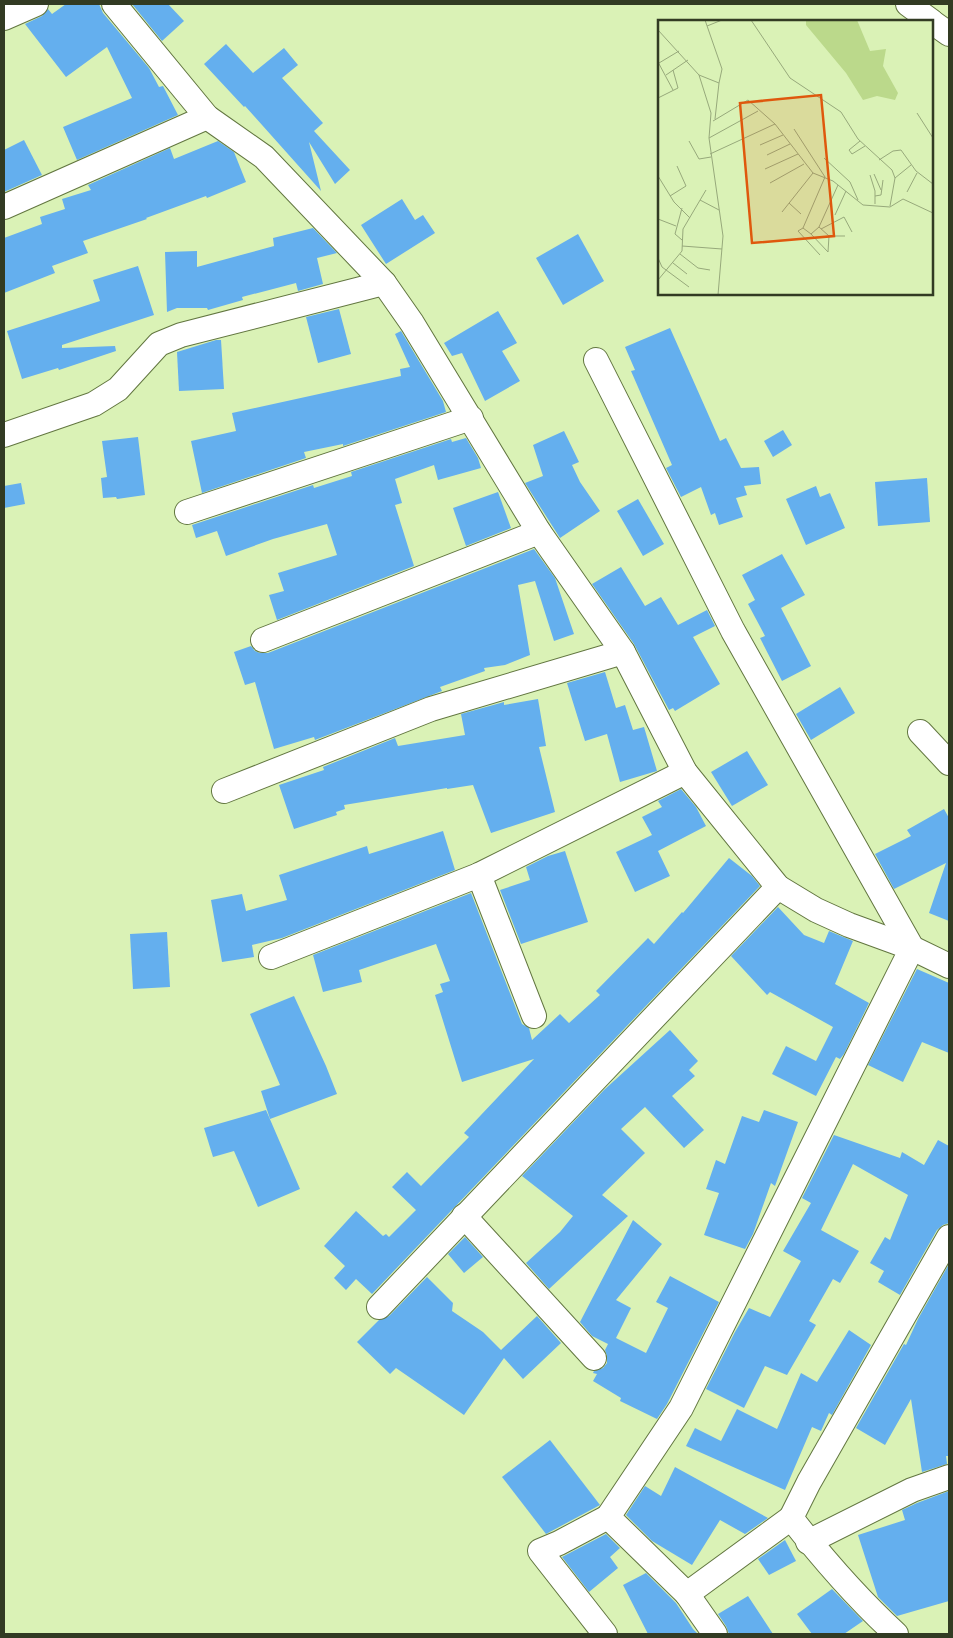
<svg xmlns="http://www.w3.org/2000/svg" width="953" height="1638" viewBox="0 0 953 1638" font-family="'Titillium Web',sans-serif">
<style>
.building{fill:#64afee}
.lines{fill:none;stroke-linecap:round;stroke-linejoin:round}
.street-casing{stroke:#627640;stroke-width:26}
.street{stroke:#fff;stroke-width:24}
.inset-road{fill:none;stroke:#97a97b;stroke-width:1}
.view{fill:#df580d;fill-opacity:0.15;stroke:#df580d;stroke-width:2.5}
.inset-edge{fill:none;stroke:#323b23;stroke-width:2.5}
</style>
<rect width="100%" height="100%" fill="#daf2b6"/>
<g class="building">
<polygon points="66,4 99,4 103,13 149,68 159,87 163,86 178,115 77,160 63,127 132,98 107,47 66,77 25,24 42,16 48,9 52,14"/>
<polygon points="132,4 168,4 184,21 162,41"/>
<polygon points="226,44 253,73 284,48 298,65 282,78 323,123 314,131 350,170 335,184 309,142 321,191 245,106 244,107 204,64"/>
<polygon points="24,140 42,175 4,192 4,150"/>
<polygon points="218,141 234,152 246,182 207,198 206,196 146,218 147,219 83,241 88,253 52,266 55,273 4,293 4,238 42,224 40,217 65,209 62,199 91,190 88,185 170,148 174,159"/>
<polygon points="402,199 415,220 423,215 435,233 386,264 361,225"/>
<polygon points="313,228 337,253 317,258 323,284 298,291 296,283 242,297 243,300 208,310 207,308 177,308 167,312 165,252 197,251 197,267 274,246 273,238"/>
<polygon points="578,234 604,281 563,305 536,258"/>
<polygon points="138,266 154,315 62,345 62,348 115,346 116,351 59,370 58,368 22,379 7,331 100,301 93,280"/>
<polygon points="339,309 351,354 318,363 306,317"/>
<polygon points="498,311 517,343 502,351 520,381 485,401 462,353 452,356 444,343"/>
<polygon points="670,328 720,441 726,438 741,468 759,467 761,484 744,486 747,495 736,498 743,517 719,525 715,513 711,515 701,487 681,497 666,468 672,465 631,371 635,370 625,347"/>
<polygon points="401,331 443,401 446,412 343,446 343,444 304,452 306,458 202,493 191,441 236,431 232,413 401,376 400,369 410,367 395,334"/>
<polygon points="216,340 221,340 224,389 179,391 177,352"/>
<polygon points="783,430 792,445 773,457 764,441"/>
<polygon points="564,431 579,462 572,465 580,482 600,511 560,538 525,483 543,476 533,445"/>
<polygon points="138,437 145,495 117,499 116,497 103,498 101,478 107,477 102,441"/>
<polygon points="466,438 478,458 481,468 438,480 434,465 395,479 402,503 395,505 414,566 277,620 269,595 284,591 278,573 337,555 327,524 273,539 226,556 217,531 196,538 192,525 313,485 314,488 352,476 351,472 451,439 452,442"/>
<polygon points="927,478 930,522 878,526 875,482"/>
<polygon points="21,483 25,504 4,508 4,486"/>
<polygon points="816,486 820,497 830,493 845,528 806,545 786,499"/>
<polygon points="498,492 511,528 466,546 453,508"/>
<polygon points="638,499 664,544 643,556 617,511"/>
<polygon points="534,549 555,578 574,634 554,641 535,581 518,585 530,655 505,665 484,668 485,671 440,687 442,691 315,740 314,737 274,749 255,682 245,685 234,652 251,646 255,651 260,653 268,653"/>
<polygon points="782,554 805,595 781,608 811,666 782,681 760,638 765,636 748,604 755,600 742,575"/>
<polygon points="621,567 645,606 661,597 678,625 707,610 715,626 693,637 720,684 675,711 673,708 669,710 634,644 592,584"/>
<polygon points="605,672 616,708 625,705 633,730 644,727 657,771 620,782 607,734 585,741 567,683"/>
<polygon points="840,687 855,713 811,740 796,714"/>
<polygon points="538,699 546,746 539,747 555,812 491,833 473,785 447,789 447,788 344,805 345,809 336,812 337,815 294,829 279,785 324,770 323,767 395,738 398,746 465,735 461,714 504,702 504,705"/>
<polygon points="747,751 768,785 732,806 711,772"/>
<polygon points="681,789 696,807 706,826 658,851 670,876 635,892 616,852 652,835 642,817 662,807 658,801"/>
<polygon points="944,809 949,818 949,921 929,913 946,863 894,889 875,854 911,836 907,830"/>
<polygon points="443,831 455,870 282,938 252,945 254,957 222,962 211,900 242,894 246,911 287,900 279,875 367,846 369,854"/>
<polygon points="565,851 588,922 521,944 500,890 530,880 526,867 548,856"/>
<polygon points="729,858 752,876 760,886 372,1294 356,1279 346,1290 334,1278 345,1266 324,1246 356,1211 383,1236 386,1234 389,1237 416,1210 392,1187 407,1172 421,1186 469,1137 464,1133 534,1059 462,1082 435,995 443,992 440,984 450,981 436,944 359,970 362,982 323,992 313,955 471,893 522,1024 529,1028 532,1040 560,1014 569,1023 600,995 596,991 648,938 654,944 682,912 683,913"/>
<polygon points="778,907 804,935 824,943 829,931 853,941 835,984 869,1003 844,1054 840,1059 836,1057 816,1096 772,1074 786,1046 816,1061 833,1027 770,992 767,995 731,956"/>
<polygon points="167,932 170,987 133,989 130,934"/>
<polygon points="917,969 949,983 949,1053 922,1042 903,1082 868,1065"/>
<polygon points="294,996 326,1066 337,1094 270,1119 261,1091 280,1085 250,1014"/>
<polygon points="670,1030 698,1061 689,1070 695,1076 672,1096 704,1130 684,1148 645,1107 621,1129 645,1153 602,1195 628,1216 549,1289 526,1263 560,1232 573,1216 522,1176 604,1090"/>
<polygon points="266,1110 300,1189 258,1207 234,1151 213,1157 204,1128"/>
<polygon points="764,1110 798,1122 775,1186 771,1183 753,1234 745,1249 704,1235 719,1193 706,1189 716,1160 725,1164 742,1116 759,1122"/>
<polygon points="834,1135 900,1158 902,1152 924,1165 938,1140 949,1146 949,1223 943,1225 937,1230 900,1295 878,1282 884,1271 870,1263 885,1237 890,1240 908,1195 853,1164 821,1230 859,1251 840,1283 833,1279 809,1321 816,1325 787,1375 765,1366 744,1408 706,1389 735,1332 749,1308 770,1317 801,1261 783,1251 811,1203 802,1198"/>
<polygon points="633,1220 662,1244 616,1300 631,1308 616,1338 646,1353 668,1308 656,1302 670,1276 719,1302 667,1404 657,1419 620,1401 621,1398 593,1381 597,1374 593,1373 594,1371 603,1368 607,1363 607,1356 605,1350 608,1344 592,1336 580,1322"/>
<polygon points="465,1237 483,1257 464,1273 448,1254"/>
<polygon points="949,1264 949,1456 946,1456 947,1464 922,1472 911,1399 885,1445 856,1428 904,1344 906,1345 918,1319"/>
<polygon points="427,1277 453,1303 452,1311 483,1332 501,1350 537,1316 561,1343 523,1379 504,1358 464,1415 396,1368 390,1374 357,1342 379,1320 389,1316"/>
<polygon points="849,1330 871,1345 832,1415 829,1413 821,1431 812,1427 785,1490 686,1446 695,1428 721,1441 737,1409 777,1429 801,1373 817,1382"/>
<polygon points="550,1440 600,1505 546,1534 502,1477"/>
<polygon points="675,1467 768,1518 745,1534 720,1520 692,1565 652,1541 626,1515 645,1486 661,1496"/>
<polygon points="949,1491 949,1601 897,1616 878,1597 858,1535 905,1520 902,1510 917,1503"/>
<polygon points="606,1534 620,1548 610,1557 618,1568 589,1592 562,1557"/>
<polygon points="785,1540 796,1561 769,1575 758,1559"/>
<polygon points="646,1573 676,1603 693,1629 698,1634 648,1634 623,1585"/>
<polygon points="832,1589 863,1621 844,1634 812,1634 797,1614"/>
<polygon points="748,1596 773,1634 729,1634 726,1626 718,1614"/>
</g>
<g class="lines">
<g class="street-casing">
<g id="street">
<polyline points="114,4 207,117 264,157 384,283 412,323 539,532 623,652 685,772 778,887 816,910 849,925 912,948 949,966"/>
<polyline points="908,4 931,21"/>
<polyline points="4,18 36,4"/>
<polyline points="932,22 949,34"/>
<polyline points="4,207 207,117"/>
<polyline points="596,360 733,631 912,948 681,1408 608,1517 687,1594 791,1518"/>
<polyline points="4,435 94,404 118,389 159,344 181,335 384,283"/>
<polyline points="187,512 471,418"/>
<polyline points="263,640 539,532"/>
<polyline points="920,732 949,763"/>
<polyline points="224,791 431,709 623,652"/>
<polyline points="479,875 534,1016"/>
<polyline points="271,957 479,875 685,772"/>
<polyline points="464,1216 594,1358"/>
<polyline points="379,1307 778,887"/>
<polyline points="808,1542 912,1490 949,1477"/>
<polyline points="687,1594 715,1634"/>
<polyline points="605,1634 540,1551 559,1543 608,1517"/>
<path d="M 896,1634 C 858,1599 823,1559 791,1518 L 809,1482 L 949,1237"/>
</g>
</g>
<use href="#street" class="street"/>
</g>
<g transform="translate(658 20)">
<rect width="275" height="275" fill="#daf2b6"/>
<path d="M 148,0 L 199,0 L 212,31 L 228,29 L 225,46 L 240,73 L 237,80 L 219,76 L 205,80 L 188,53 L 148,5 Z" fill="#bbd98b"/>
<path class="inset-road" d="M 47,0 L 64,49 L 61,63M 93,0 L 132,58 L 183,92 L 200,119 L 234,150 L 237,158 L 232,186M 49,6 L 64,0M 0,10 L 41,55 L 53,93 L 51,118 L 65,216 L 60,275M 0,42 L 15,70M 1,43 L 21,31M 8,55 L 30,40M 41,55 L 61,63 L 57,99M 0,78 L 20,68 L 15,50M 259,93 L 275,118M 55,101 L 90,80 L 117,104 L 155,153 L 175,161 L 205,185 L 232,187 L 245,179 L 275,193M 136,109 L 167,157 L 145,208 L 153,214 L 161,207M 51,118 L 100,91M 31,121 L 41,139 L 53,137M 202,121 L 191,130 L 194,134 L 207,126M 102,125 L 125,115M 52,134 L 117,104M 109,135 L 132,124M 166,138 L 192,162 L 200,180M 221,140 L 235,131 L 243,130 L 258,151 L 275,164M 107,149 L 140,134M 216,154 L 223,170M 212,155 L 217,171 L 217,184M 0,156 L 16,182 L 32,198M 237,158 L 253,145M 112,163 L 146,144M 180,165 L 161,207 L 171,216 L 187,216M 249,172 L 259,153M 12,176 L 28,166 L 19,146M 217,176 L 223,175 L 225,160M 42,180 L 61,190M 131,183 L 143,194M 124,192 L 155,153M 177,195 L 188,171M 0,199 L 18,206M 145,208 L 140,211 L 162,235M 163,209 L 186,197 L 194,212M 153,214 L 170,232 L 171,216M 24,220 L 17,214 L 24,188M 24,226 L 64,229M 22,234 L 40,248 L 52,250M 0,238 L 4,247 L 31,267M 15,243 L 29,254M 0,260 L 24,231 L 25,209 L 48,170"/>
<path class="view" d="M 163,75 L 176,216 L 94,223 L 82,83 Z"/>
<rect width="275" height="275" class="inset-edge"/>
</g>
<rect width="953" height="1638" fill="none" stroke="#323b23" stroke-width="10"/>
</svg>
